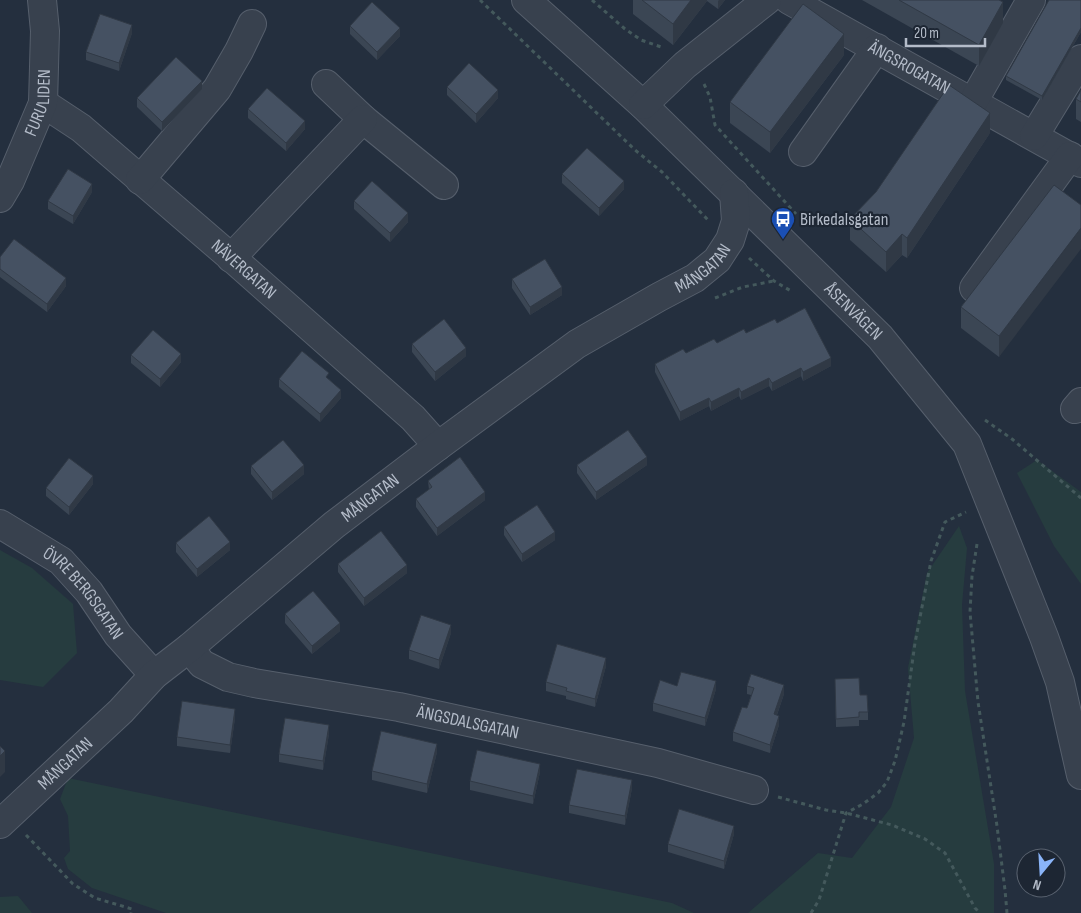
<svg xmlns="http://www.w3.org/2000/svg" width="1081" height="913" viewBox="0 0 1081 913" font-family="'Sofia Sans Condensed',sans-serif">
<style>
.green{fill:#263c3f}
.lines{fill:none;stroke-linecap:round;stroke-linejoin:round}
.minor-casing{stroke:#565f6c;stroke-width:30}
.path{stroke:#44595c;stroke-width:3;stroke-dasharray:4 4;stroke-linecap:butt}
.minor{stroke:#38414e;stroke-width:28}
.wall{fill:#3b4654}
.shaded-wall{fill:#303945}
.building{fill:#455162;stroke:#303945}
.labels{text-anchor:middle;stroke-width:4.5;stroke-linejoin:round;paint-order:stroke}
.street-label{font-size:18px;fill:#b4bcc9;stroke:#1d2633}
.poi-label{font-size:18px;fill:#b4bcc9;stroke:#1d2633;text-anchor:start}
</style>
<rect width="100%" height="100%" fill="#242f3e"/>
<g class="green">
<polygon points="1037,460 1081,492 1081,584 1054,546 1017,473"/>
<polygon points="959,526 967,548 962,605 965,691 994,864 994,913 748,913 818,853 852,858 891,807 914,738 908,668 927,573"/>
<polygon points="0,550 32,568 73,604 77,653 43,687 0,680"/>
<polygon points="68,778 672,903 694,913 166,913 92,888 68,869 64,858 70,851 68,816 60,799"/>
<polygon points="18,896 32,913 0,913 0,897"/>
</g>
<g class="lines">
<g class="minor-casing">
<g id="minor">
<path id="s1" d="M 526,0 L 643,105 L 880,337 L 967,444 L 1044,637 L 1060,682 L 1081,775"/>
<path id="s2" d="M 789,0 L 1081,163"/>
<polyline points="326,84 363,119 444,185"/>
<polyline points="973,102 1031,0"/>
<path id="s3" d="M 43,103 L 81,128 L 233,259 L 413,418 L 438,446"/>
<polyline points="643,105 685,65 767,0"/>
<polyline points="1034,136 1081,59"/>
<polyline points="803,152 877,48"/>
<polyline points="140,180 217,89 239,51 252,24"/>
<path id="s4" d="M 0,198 L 10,181 L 43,103 L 45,31 L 42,0"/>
<polyline points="231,258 363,119"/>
<polyline points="974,288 1070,156"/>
<polyline points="1075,409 1081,402"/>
<path id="s5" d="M 0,524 L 61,561 L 89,592 L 118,635 L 154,675"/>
<path id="s6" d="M 189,648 L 202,664 L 228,677 L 254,683 L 399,707 L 658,763 L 754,790"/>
<path id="s7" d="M 0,824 L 121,711 L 154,675 L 189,648 L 334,525 L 438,446 L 577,344 L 659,297 L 695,278 L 717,260 L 730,240 L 736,221 L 734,193"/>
</g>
</g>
<g class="path">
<polyline points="480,0 635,150 662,172 708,220"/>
<polyline points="592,0 625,29 641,40 664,48"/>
<polyline points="704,84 710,97 715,125 796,214"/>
<polyline points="749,258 774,281 791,291"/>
<polyline points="715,298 743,287 774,281"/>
<polyline points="985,420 1012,439 1081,498"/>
<polyline points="977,544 972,576 970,612 978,702 997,826 1005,890 1007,913"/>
<polyline points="778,797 826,810 846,813 892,825 925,839 945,853 975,908 980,913"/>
<polyline points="26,835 73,884 95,898 132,909 131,913"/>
<polyline points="811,913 819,900 846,813 863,804 878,793 887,782 895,761 904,722 915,643 931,561 945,522 966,512"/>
</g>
<use href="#minor" class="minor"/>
</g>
<g class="wall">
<polygon points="633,0 725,0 718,9 707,1 673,45 633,14"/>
<polygon points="862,0 999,0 1003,23 979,66"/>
<polygon points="1081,0 1081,32 1042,100 1006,80 1006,76"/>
<polygon points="350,26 400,36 377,60 350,34"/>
<polygon points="132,33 119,71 86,60 86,52"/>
<polygon points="844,55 770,153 730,123 730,102"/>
<polygon points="447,87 498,98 476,123 447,95"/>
<polygon points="202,89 162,131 137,107 137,98"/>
<polygon points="1081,90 1081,122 1076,119 1076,99"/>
<polygon points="248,109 305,129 286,151 248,118"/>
<polygon points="990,133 907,258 902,255 886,272 850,240 850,219"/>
<polygon points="562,174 624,189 599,216 562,183"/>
<polygon points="92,192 73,224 48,209 48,201"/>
<polygon points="354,201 408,222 390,242 354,209"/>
<polygon points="1081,205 999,357 961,328 961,307"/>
<polygon points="0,257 66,286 47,312 0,277"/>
<polygon points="512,279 562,295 530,315 512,288"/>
<polygon points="777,323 831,366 803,381 801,376 772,391 769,386 741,400 739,396 711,411 709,406 680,421 655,372 655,364"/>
<polygon points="412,344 466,356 435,381 412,352"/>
<polygon points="131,355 181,362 160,387 131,363"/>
<polygon points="279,379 329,379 341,398 320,422 279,387"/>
<polygon points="577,465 647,465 596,500 577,473"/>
<polygon points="251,466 304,474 272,500 251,474"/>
<polygon points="428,481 485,500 437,536 416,507 416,499 429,490"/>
<polygon points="93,484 69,515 46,496 46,488"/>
<polygon points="504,527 555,540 522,562 504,535"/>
<polygon points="176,543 230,550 197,577 176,552"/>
<polygon points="338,564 407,573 364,606 338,572"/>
<polygon points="285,614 340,631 312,654 285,623"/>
<polygon points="451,633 439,669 409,659 409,650"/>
<polygon points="606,666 595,707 566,699 566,696 546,691 546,682"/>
<polygon points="835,679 860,695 868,712 868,720 859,720 859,726 836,727"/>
<polygon points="677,686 716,689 705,726 653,711 653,703"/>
<polygon points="747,686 784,694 777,715 779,725 770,753 733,741 733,732 747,708 751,695 747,694"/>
<polygon points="235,718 230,753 177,746 177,737"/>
<polygon points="329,734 323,770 279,762 279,754"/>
<polygon points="437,752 427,793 372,780 372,771"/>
<polygon points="540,772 533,804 470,790 470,781"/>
<polygon points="632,788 625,825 569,813 569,805"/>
<polygon points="734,834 724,869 668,852 668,844"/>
</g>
<g class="shaded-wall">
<polygon points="691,0 707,0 707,1 673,45 673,24"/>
<polygon points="719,0 725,0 718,9 718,1"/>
<polygon points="1003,2 1003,23 979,66 979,45"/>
<polygon points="132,25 132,33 119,71 119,63"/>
<polygon points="400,28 400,36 377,60 377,52"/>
<polygon points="1081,28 1081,32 1042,100 1042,96"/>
<polygon points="844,34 844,55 770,153 770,132"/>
<polygon points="202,81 202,89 162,131 162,122"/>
<polygon points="498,90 498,98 476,123 476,114"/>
<polygon points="990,113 990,133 907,258 907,238"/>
<polygon points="305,121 305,129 286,151 286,143"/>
<polygon points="624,181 624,189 599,216 599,208"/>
<polygon points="92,184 92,192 73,224 73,216"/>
<polygon points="408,213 408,222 390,242 390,233"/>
<polygon points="1081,228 1081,249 999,357 999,336"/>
<polygon points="902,234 902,255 886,272 886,252"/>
<polygon points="66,278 66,286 47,312 47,304"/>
<polygon points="562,287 562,295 530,315 530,307"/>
<polygon points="466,348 466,356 435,381 435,372"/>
<polygon points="181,354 181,362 160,387 160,379"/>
<polygon points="831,358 831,366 803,381 803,372"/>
<polygon points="801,368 801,376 772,391 772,383"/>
<polygon points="769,378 769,386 741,400 741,392"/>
<polygon points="739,388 739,396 711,411 711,402"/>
<polygon points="341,390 341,398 320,422 320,414"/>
<polygon points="709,398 709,406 680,421 680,412"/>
<polygon points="647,457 647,465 596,500 596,492"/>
<polygon points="304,465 304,474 272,500 272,492"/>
<polygon points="93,476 93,484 69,515 69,507"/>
<polygon points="485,492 485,500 437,536 437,528"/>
<polygon points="555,532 555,540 522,562 522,554"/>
<polygon points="230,542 230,550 197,577 197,569"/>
<polygon points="407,565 407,573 364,606 364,598"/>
<polygon points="340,623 340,631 312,654 312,646"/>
<polygon points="451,625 451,633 439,669 439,660"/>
<polygon points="606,658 606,666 595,707 595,699"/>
<polygon points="716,681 716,689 705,726 705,718"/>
<polygon points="784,685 784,694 774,723 774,714"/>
<polygon points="235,709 235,718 230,753 230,745"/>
<polygon points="779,716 779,725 770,753 770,745"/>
<polygon points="329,725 329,734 323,770 323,761"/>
<polygon points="437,744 437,752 427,793 427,784"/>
<polygon points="5,751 5,772 0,777 0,756"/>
<polygon points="540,764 540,772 533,804 533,796"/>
<polygon points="632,780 632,788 625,825 625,816"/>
<polygon points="734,826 734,834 724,869 724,861"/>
</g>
<g class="building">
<polygon points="642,0 691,0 673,24"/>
<polygon points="899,0 999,0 1003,2 979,45"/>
<polygon points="1049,0 1081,0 1081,28 1042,96 1006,76"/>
<polygon points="372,2 400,28 377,52 350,26"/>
<polygon points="803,4 844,34 770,132 730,102"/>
<polygon points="100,14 132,25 119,63 86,52"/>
<polygon points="176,57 202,81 162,122 137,98"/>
<polygon points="469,63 498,90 476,114 447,87"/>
<polygon points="949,85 990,113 907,238 902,234 886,252 850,219 876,192"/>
<polygon points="267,88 305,121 286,143 248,109"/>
<polygon points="1081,90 1081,102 1076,99"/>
<polygon points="587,148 624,181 599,208 562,174"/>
<polygon points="68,169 92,184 73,216 48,201"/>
<polygon points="372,181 408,213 390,233 354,201"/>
<polygon points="1054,185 1081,205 1081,228 999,336 961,307"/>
<polygon points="14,239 66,278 47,304 0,269 0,257"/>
<polygon points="545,259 562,287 530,307 512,279"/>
<polygon points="805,308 831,358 803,372 801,368 772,383 769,378 741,392 739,388 711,402 709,398 680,412 655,364 683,349 686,353 714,339 717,343 744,329 746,333 775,319 777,323"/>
<polygon points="444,319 466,348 435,372 412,344"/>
<polygon points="153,330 181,354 160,379 131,355"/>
<polygon points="302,351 329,373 326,377 341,390 320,414 279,379"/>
<polygon points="628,430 647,457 596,492 577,465"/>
<polygon points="283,440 304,465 272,492 251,466"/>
<polygon points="460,457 485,492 437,528 416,499 432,487 428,481"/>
<polygon points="69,458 93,476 69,507 46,488"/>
<polygon points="537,505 555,532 522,554 504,527"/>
<polygon points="209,516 230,542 197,569 176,543"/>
<polygon points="381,531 407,565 364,598 338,564"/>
<polygon points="313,591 340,623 312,646 285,614"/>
<polygon points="421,615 451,625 439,660 409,650"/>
<polygon points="557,644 606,658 595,699 566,691 567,688 546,682"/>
<polygon points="681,672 716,681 705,718 653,703 660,680 677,686"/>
<polygon points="751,674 784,685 774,714 779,716 770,745 733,732 742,707 747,708 754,688 747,686"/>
<polygon points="859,678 860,695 867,695 868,712 859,712 859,717 836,719 835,679"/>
<polygon points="182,701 235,709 230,745 177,737"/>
<polygon points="285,718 329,725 323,761 279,754"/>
<polygon points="381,731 437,744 427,784 372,771"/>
<polygon points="0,746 5,751 0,756"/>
<polygon points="477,750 540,764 533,796 470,781"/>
<polygon points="577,769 632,780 625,816 569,805"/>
<polygon points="679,809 734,826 724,861 668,844"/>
</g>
<defs>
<g id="bus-pin" transform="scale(1.25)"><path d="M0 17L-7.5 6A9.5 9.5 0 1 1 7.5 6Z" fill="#1a4fb4" stroke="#1d2633"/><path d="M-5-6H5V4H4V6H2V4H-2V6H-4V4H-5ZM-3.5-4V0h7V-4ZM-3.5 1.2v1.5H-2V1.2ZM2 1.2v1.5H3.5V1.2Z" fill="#fff"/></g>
</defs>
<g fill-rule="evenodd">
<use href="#bus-pin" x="783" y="219"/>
</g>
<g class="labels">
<g class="street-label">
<text dy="6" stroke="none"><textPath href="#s2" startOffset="138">ÄNGSROGATAN</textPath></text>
<text dy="6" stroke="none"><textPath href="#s4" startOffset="104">FURULIDEN</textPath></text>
<text dy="6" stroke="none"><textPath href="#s7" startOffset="899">MÅNGATAN</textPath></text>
<text dy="6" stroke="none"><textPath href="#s3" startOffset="261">NÄVERGATAN</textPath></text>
<text dy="6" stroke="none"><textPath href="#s1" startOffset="452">ÅSENVÄGEN</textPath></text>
<text dy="6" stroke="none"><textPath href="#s7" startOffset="494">MÅNGATAN</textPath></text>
<text dy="6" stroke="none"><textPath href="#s5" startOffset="110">ÖVRE BERGSGATAN</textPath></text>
<text dy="6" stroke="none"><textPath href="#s6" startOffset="294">ÄNGSDALSGATAN</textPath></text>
<text dy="6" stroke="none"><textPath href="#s7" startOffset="89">MÅNGATAN</textPath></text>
</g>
<g class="poi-label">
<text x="800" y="225">Birkedalsgatan</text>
</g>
</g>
<g transform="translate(1041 873) rotate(198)"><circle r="24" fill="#1d2633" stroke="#59626f"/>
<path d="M0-4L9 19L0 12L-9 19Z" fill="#8ab4f8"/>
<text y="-8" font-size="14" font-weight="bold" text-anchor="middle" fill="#b4bcc9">N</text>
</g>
<path d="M906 38v8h79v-8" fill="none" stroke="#b4bcc9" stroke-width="2.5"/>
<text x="914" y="38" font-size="15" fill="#b4bcc9" stroke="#1d2633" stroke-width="4" paint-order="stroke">20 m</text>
</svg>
